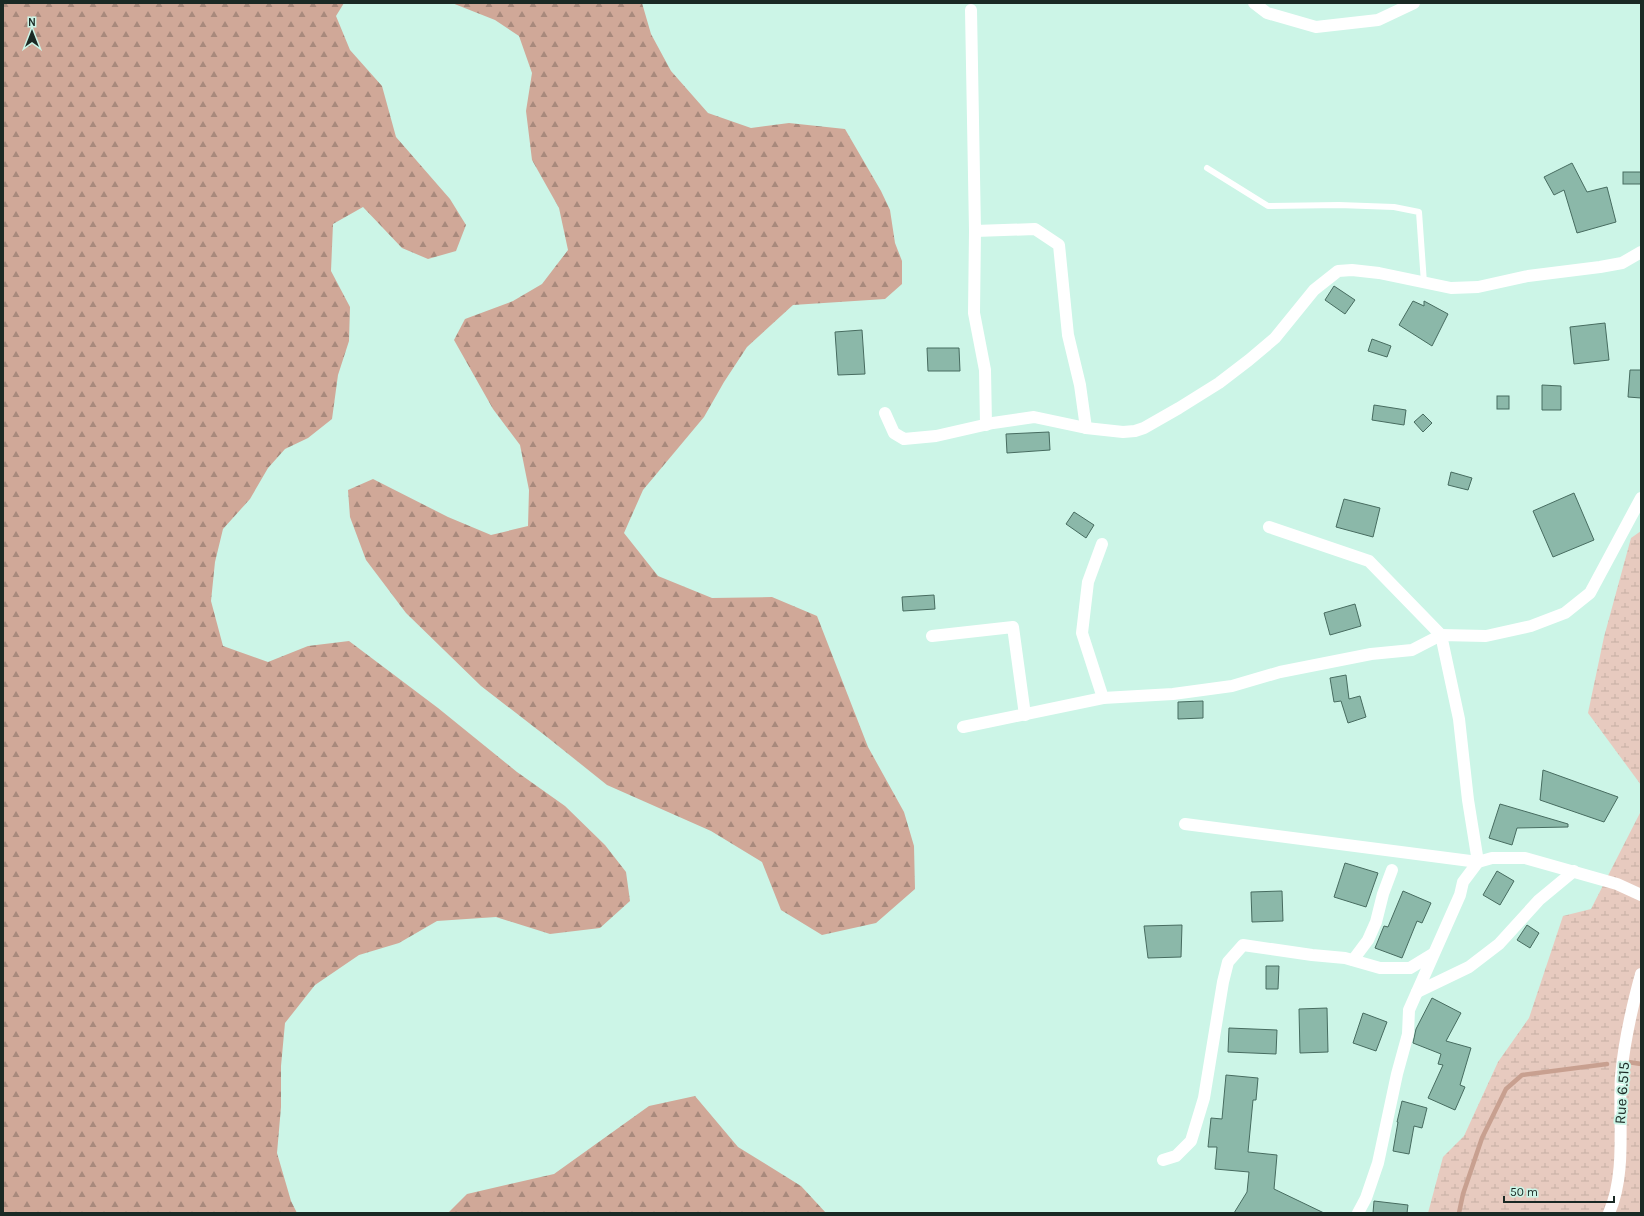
<svg xmlns="http://www.w3.org/2000/svg" width="1644" height="1216" viewBox="0 0 1644 1216" font-family="Karla,sans-serif">
<style>
.forest{fill:url(#forest-firs)}
.wetland{fill:url(#wetland-marsh)}
.lines{fill:none;stroke-linecap:round;stroke-linejoin:round}
.stream{stroke:#c8a090;stroke-width:4.5}
.building{fill:#8bb8a9;stroke:#476c60}
.service{stroke:#fff;stroke-width:6}
.minor{stroke:#fff;stroke-width:12}
.labels{text-anchor:middle;stroke-width:4;stroke-linejoin:round;paint-order:stroke}
.street-label{font-size:15px;fill:#1a2924;stroke:#ccf5e7}
</style>
<defs>
<pattern id="forest-firs" width="22" height="20" patternUnits="userSpaceOnUse"><rect width="22" height="20" fill="#d0a898"/><path d="M5 1l3.5 6h-7zM16 11l3.5 6h-7z" fill="#a8897c"/></pattern>
<pattern id="wetland-marsh" width="20" height="14" patternUnits="userSpaceOnUse"><rect width="20" height="14" fill="#e7cabf"/><path d="M1 5h8M5 5V1M11 12h8M15 12V8" fill="none" stroke="#c6aea4"/></pattern>
</defs>
<rect width="100%" height="100%" fill="#ccf5e7"/>
<g class="forest">
<polygon points="3,3 344,3 336,16 350,50 382,86 396,137 450,199 466,225 456,251 428,259 402,248 363,207 333,224 331,271 350,307 349,341 338,375 332,419 308,438 285,449 268,468 250,499 223,529 215,562 211,601 223,646 268,662 308,646 349,641 438,708 517,772 565,806 605,845 626,872 630,901 600,928 550,934 496,917 437,921 399,943 359,955 315,985 285,1023 281,1066 281,1107 277,1153 291,1201 297,1213 3,1213"/>
<polygon points="452,3 642,3 651,34 671,71 708,113 751,128 789,123 845,129 881,191 890,210 895,243 902,261 902,284 885,299 793,305 747,347 724,382 704,417 643,490 624,533 658,576 712,598 772,597 817,616 868,747 904,812 914,846 915,889 876,923 822,935 781,910 762,862 711,831 607,785 547,737 481,686 406,613 366,560 350,517 348,490 373,479 448,517 491,535 528,526 529,490 520,445 493,409 454,340 465,319 513,301 542,284 568,250 559,208 532,160 526,111 532,73 519,36 495,20"/>
<polygon points="695,1096 738,1147 801,1186 826,1213 448,1213 467,1194 554,1174 649,1106"/>
</g>
<g class="wetland">
<polygon points="1641,531 1641,785 1588,713 1604,637 1631,538"/>
<polygon points="1641,811 1641,1213 1428,1213 1443,1157 1464,1136 1498,1062 1529,1018 1563,916 1591,909"/>
</g>
<g class="lines">
<g class="stream">
<polyline points="1628,1062 1641,1064"/>
<polyline points="1459,1213 1463,1194 1482,1138 1506,1089 1522,1075 1607,1064"/>
</g>
</g>
<g class="building">
<polygon points="1572,163 1587,192 1607,187 1616,222 1577,233 1564,190 1554,195 1544,177"/>
<rect x="1623" y="172" width="18" height="12"/>
<polygon points="1334,286 1355,300 1345,314 1325,300"/>
<polygon points="1413,301 1424,306 1424,301 1448,314 1432,346 1399,325"/>
<polygon points="1605,323 1609,360 1574,364 1570,327"/>
<polygon points="862,330 865,374 838,375 835,332"/>
<polygon points="1372,339 1391,346 1387,357 1368,351"/>
<polygon points="927,348 959,348 960,371 928,371"/>
<polygon points="1630,370 1641,370 1641,398 1628,397"/>
<polygon points="1542,385 1561,386 1561,410 1542,410"/>
<rect x="1497" y="396" width="12" height="13"/>
<polygon points="1374,405 1406,410 1404,425 1372,420"/>
<polygon points="1423,414 1432,423 1423,432 1414,422"/>
<polygon points="1049,432 1050,450 1007,453 1006,434"/>
<polygon points="1451,472 1472,478 1468,490 1448,485"/>
<polygon points="1574,493 1594,540 1553,557 1533,511"/>
<polygon points="1344,499 1380,508 1373,537 1336,527"/>
<polygon points="1074,512 1094,525 1086,538 1066,524"/>
<polygon points="934,595 935,609 903,611 902,597"/>
<polygon points="1355,604 1361,626 1330,635 1324,613"/>
<polygon points="1346,675 1349,699 1360,696 1366,717 1348,723 1341,701 1334,702 1330,678"/>
<polygon points="1203,701 1203,718 1178,719 1178,702"/>
<polygon points="1543,770 1618,797 1604,822 1540,800"/>
<polygon points="1500,804 1568,824 1568,827 1517,828 1512,845 1489,838"/>
<polygon points="1345,863 1378,873 1366,907 1334,897"/>
<polygon points="1497,871 1514,881 1500,905 1483,895"/>
<polygon points="1282,891 1283,921 1252,922 1251,892"/>
<polygon points="1403,891 1431,903 1422,923 1417,921 1402,958 1375,948 1384,926 1388,927"/>
<polygon points="1182,925 1181,957 1148,958 1144,926"/>
<polygon points="1527,925 1539,933 1530,948 1517,940"/>
<polygon points="1266,966 1279,966 1278,989 1266,989"/>
<polygon points="1432,998 1461,1013 1446,1041 1471,1048 1460,1085 1465,1087 1455,1110 1428,1098 1443,1065 1438,1064 1441,1054 1413,1043 1416,1029"/>
<polygon points="1327,1008 1328,1052 1300,1053 1299,1009"/>
<polygon points="1363,1013 1387,1022 1376,1051 1353,1043"/>
<polygon points="1229,1028 1277,1030 1276,1054 1228,1052"/>
<polygon points="1226,1075 1258,1078 1256,1100 1253,1100 1248,1152 1277,1155 1274,1189 1324,1213 1234,1213 1247,1192 1249,1172 1215,1169 1217,1147 1208,1147 1211,1118 1222,1119"/>
<polygon points="1402,1101 1427,1108 1422,1128 1414,1126 1409,1154 1393,1151 1398,1122 1397,1122"/>
<polygon points="1374,1201 1408,1205 1407,1213 1373,1213"/>
</g>
<g class="lines">
<polyline class="service" points="1207,168 1268,206 1339,205 1394,207 1419,212 1424,283"/>
<g class="minor">
<polyline points="1254,3 1267,13 1316,27 1378,20 1414,3"/>
<polyline points="971,10 975,231 1035,229 1059,245 1068,335 1080,385 1086,428"/>
<polyline points="975,231 974,313 985,370 986,425"/>
<polyline points="885,413 894,433 904,439 936,436 993,423 1034,417 1086,428 1123,432 1135,431 1144,428 1179,408 1219,383 1249,360 1275,338 1314,290 1338,271 1352,270 1379,273 1451,288 1478,287 1528,276 1600,267 1622,263 1641,252"/>
<polyline points="1269,527 1369,561 1441,635 1459,719 1468,800 1478,862 1463,882 1460,895 1409,1010 1408,1034 1397,1074 1378,1163 1366,1198 1358,1213"/>
<polyline points="1102,544 1088,582 1082,633 1103,698"/>
<polyline points="932,636 1013,627 1025,715"/>
<polyline points="963,727 1103,698 1173,694 1232,686 1280,672 1371,654 1412,650 1441,635 1486,636 1531,626 1565,613 1590,593 1641,498"/>
<polyline points="1185,824 1478,862 1492,858 1525,858 1617,884 1641,895"/>
<polyline points="1353,960 1368,940 1376,922 1383,894 1392,870"/>
<polyline points="1417,992 1469,967 1499,944 1539,900 1574,871"/>
<polyline points="1163,1160 1176,1156 1191,1141 1204,1098 1223,982 1228,962 1243,945 1312,955 1345,958 1380,968 1410,968 1433,954"/>
<path d="M 1609,1213 C 1627,1172 1618,1120 1621,1076 C 1624,1042 1632,1007 1641,974"/>
</g>
</g>
<g class="labels">
<g class="street-label">
<text transform="translate(1622 1093) rotate(-86)" y="5">Rue 6.515</text>
</g>
</g>
<rect width="1644" height="1216" fill="none" stroke="#1a2924" stroke-width="8"/>
<g transform="translate(32 32)" stroke="#ccf5e7" stroke-width="3" paint-order="stroke">
<path d="M0-3L7 15L0 10L-7 15Z" fill="#1a2924"/>
<text y="-6" font-size="11" font-weight="bold" text-anchor="middle" fill="#1a2924">N</text>
</g>
<path d="M1504 1196v6h110v-6" fill="none" stroke="#1a2924" stroke-width="2"/>
<text x="1510" y="1196" font-size="12" fill="#1a2924" stroke="#ccf5e7" stroke-width="3" paint-order="stroke">50 m</text>
</svg>
